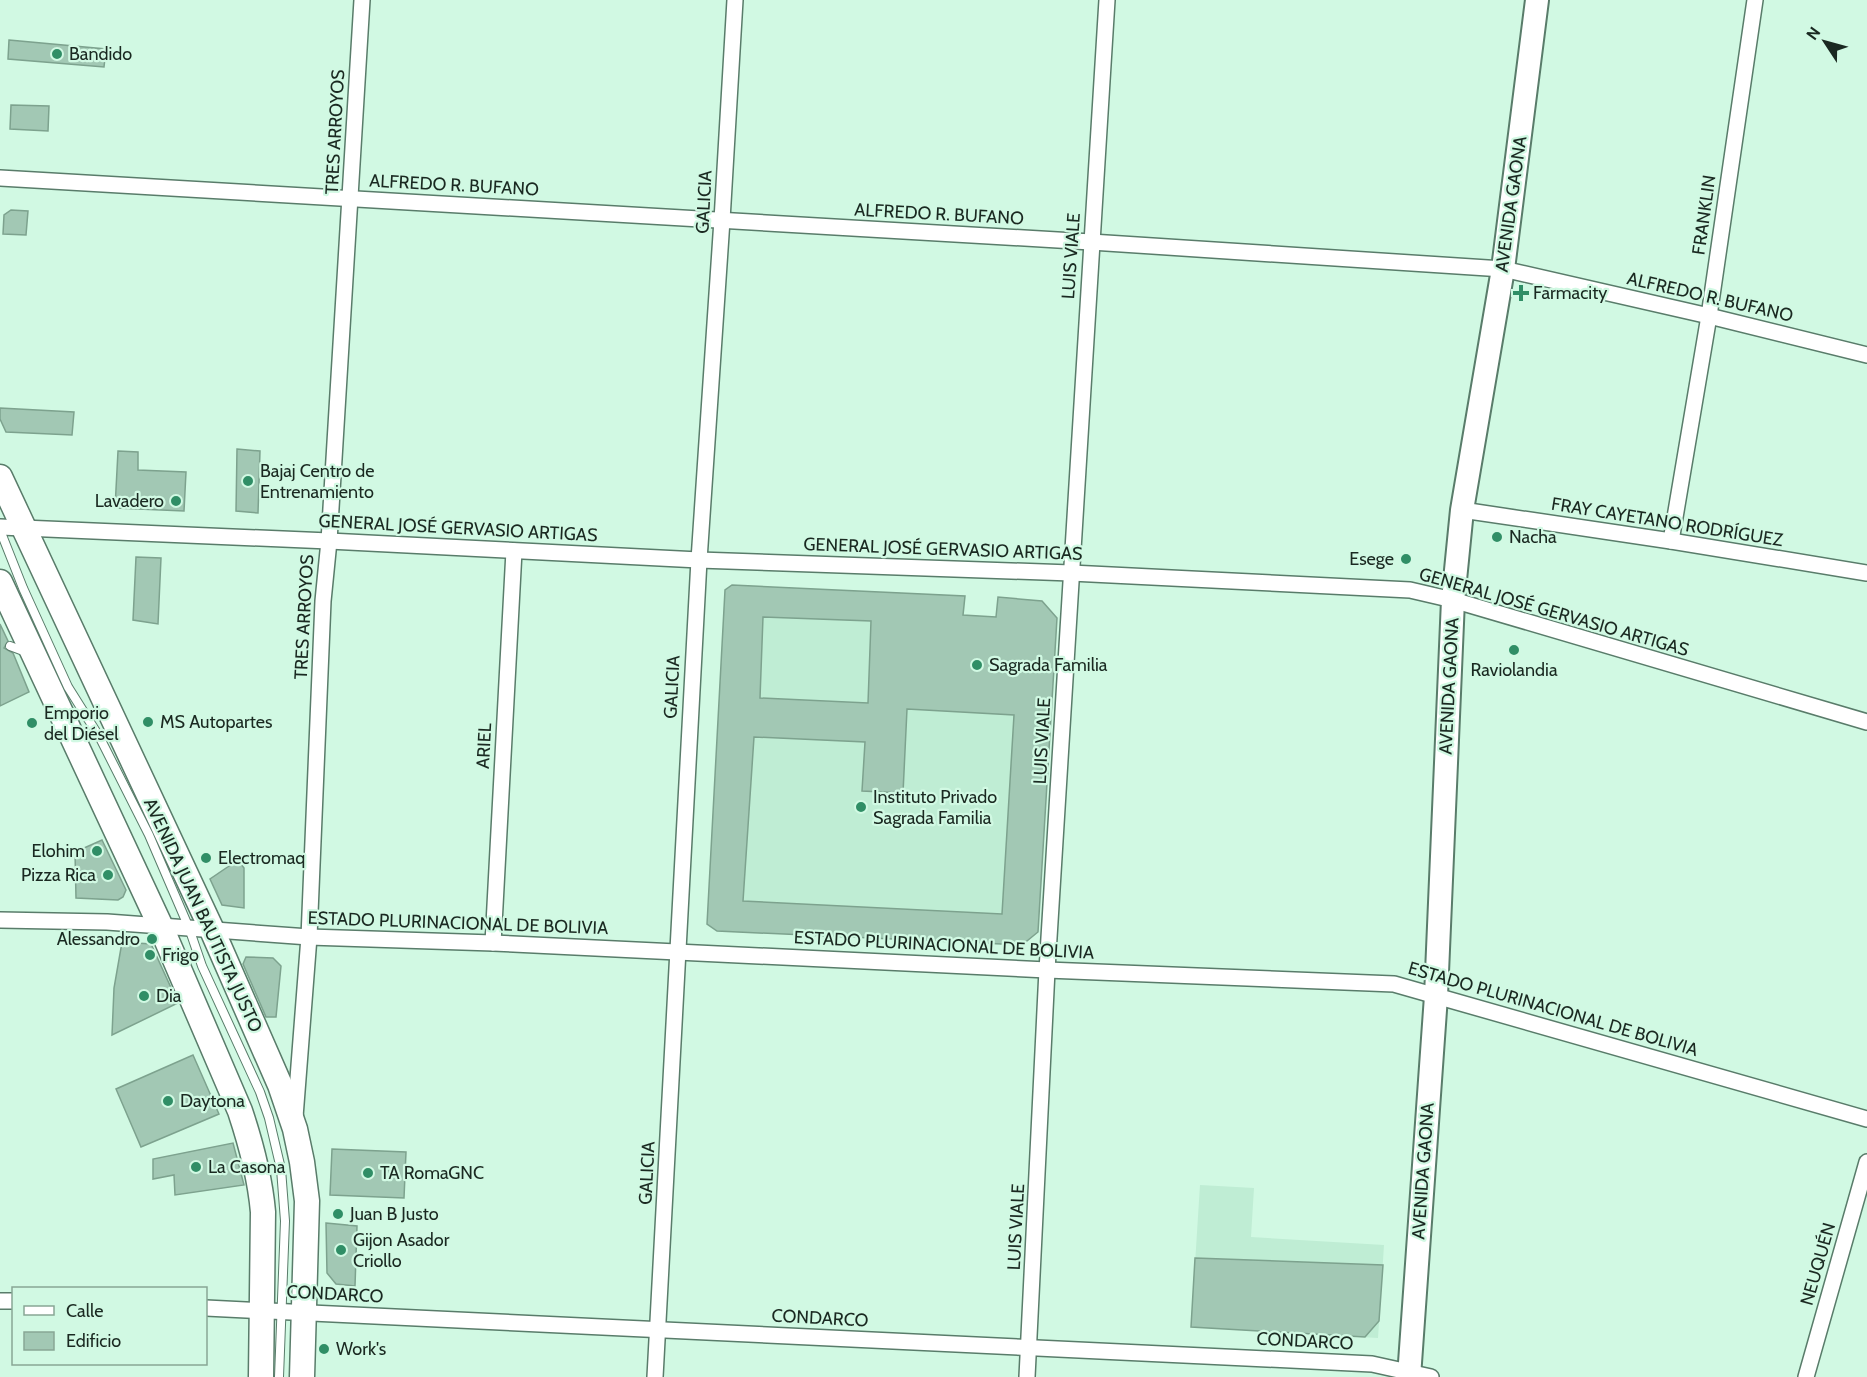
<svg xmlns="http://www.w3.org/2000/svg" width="1867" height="1377" viewBox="0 0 1867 1377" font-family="Cabin,sans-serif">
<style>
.built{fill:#bfedd4}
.building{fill:#a2c8b4;stroke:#7da28e;stroke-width:1.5;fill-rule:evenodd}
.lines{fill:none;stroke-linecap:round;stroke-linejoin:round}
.service-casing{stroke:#597c6a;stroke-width:10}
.minor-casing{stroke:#597c6a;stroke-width:18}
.secondary-casing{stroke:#597c6a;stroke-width:26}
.primary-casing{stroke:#597c6a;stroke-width:27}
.service{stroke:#fff;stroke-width:8}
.minor{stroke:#fff;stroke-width:15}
.secondary{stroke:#fff;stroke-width:22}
.primary{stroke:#fff;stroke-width:24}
.poi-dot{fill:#308e66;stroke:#d1f9e3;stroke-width:2}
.labels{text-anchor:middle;stroke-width:4.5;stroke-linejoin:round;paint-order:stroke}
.poi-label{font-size:18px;fill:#1a2921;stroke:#d1f9e3;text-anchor:start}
.street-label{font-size:18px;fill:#1a2921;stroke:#d1f9e3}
</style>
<rect width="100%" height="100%" fill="#d1f9e3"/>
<g class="built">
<polygon points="732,585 965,596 959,712 1014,715 1002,914 709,900 725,590"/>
<polygon points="1200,1185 1254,1188 1251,1237 1384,1245 1378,1338 1191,1327"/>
</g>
<g class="building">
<polygon points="9,40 106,49 104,67 8,59"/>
<polygon points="11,105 49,106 48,131 10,129"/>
<polygon points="11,210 28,211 26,235 3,234 4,215"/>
<polygon points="0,408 74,412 72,435 6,432 0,419"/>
<polygon points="237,449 260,451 258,513 236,511"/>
<polygon points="118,451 138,452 138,470 186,472 184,511 115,508"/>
<polygon points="136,557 161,558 158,624 133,620"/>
<path d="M 732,585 L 965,596 L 963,615 L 996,617 L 998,597 L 1042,601 L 1057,618 L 1038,932 L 1022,945 L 717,931 L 707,924 L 725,590 ZM 763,617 L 871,621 L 868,703 L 760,698 ZM 907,709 L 1014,715 L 1002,914 L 743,901 L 754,737 L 865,742 L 862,791 L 903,793 Z"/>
<polygon points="0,624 8,641 4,648 13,653 29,692 0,706"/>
<polygon points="102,840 126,890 123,897 118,900 76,898 75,852"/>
<polygon points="238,860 244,868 244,908 222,905 210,879"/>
<polygon points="122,942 151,944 178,1003 112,1035 114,988"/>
<polygon points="246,957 273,958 281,966 276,1017 266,1017 243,964"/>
<polygon points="193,1055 219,1114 141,1147 116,1089"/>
<polygon points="233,1143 244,1185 175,1195 174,1175 153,1179 153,1159"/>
<polygon points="332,1149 406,1152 404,1198 330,1195"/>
<polygon points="326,1223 357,1226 355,1286 336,1284 327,1273"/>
<polygon points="1195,1258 1383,1265 1379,1321 1365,1337 1191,1327"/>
</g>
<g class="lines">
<g class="service-casing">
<g id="service">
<polyline points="0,530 23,588 68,687 100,738 149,835 189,928 202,966 260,1092 269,1118 281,1169 285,1221 279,1377"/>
<polyline points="10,646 26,652"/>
</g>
</g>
<g class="minor-casing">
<g id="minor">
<polyline points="0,178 1091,242 1503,269 1709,316 1867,355"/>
<polyline points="1462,510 1671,541 1867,573"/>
<polyline points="0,527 329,541 699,560 1071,573 1410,590 1453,600 1867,722"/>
<polyline points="1671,541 1709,316 1755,0"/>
<polyline points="0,920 107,922 309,937 493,943 1047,970 1394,984 1867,1119"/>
<polyline points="493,943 514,551"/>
<polyline points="295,1117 309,937 323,601 329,541 362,0"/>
<polyline points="0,1301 14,1301"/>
<polyline points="206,1308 1372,1364 1431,1377"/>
<polyline points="655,1377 699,560 722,220 735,0"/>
<polyline points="1027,1377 1047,970 1107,0"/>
<polyline points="1806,1377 1867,1162"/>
</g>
</g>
<g class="secondary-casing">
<polyline id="secondary" points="1409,1377 1436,996 1453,600 1462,510 1503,269 1537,0"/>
</g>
<g class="primary-casing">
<g id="primary">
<polyline points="0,477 212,930 280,1085 295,1129 302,1162 307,1201 302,1377"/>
<path d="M 0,582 L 161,927 L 240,1111 C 251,1144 260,1177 263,1212 L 261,1377"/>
</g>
</g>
<use href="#service" class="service"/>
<use href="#minor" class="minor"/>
<use href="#secondary" class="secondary"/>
<use href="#primary" class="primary"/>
</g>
<g class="poi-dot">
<circle cx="57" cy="54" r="6"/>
<path d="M1518 284h6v6h6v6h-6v6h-6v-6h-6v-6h6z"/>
<circle cx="248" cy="481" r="6"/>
<circle cx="176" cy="501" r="6"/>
<circle cx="1497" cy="537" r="6"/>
<circle cx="1406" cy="559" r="6"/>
<circle cx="1514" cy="650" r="6"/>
<circle cx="977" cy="665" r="6"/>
<circle cx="148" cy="722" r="6"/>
<circle cx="32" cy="723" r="6"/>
<circle cx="861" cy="807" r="6"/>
<circle cx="97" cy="851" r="6"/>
<circle cx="206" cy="858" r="6"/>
<circle cx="108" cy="875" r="6"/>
<circle cx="152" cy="939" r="6"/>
<circle cx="150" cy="955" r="6"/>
<circle cx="144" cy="996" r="6"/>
<circle cx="168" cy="1101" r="6"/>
<circle cx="196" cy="1167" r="6"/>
<circle cx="368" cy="1173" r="6"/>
<circle cx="338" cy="1214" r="6"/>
<circle cx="341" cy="1250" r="6"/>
<circle cx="324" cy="1349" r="6"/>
</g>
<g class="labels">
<g class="poi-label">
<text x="69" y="60">Bandido</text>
<text x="1533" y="299">Farmacity</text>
<text x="260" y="477">Bajaj Centro de<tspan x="260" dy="21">Entrenamiento</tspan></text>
<text x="164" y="507" text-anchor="end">Lavadero</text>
<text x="1509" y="543">Nacha</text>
<text x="1394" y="565" text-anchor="end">Esege</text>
<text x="989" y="671">Sagrada Familia</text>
<text x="1514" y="676" text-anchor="middle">Raviolandia</text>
<text x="44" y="719">Emporio<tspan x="44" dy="21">del Diésel</tspan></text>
<text x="160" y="728">MS Autopartes</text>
<text x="873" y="803">Instituto Privado<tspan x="873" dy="21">Sagrada Familia</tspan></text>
<text x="85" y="857" text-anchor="end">Elohim</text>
<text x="218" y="864">Electromaq</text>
<text x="96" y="881" text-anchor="end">Pizza Rica</text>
<text x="140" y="945" text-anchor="end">Alessandro</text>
<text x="162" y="961">Frigo</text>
<text x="156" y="1002">Dia</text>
<text x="180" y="1107">Daytona</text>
<text x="208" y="1173">La Casona</text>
<text x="380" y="1179">TA RomaGNC</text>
<text x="350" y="1220">Juan B Justo</text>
<text x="353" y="1246">Gijon Asador<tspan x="353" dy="21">Criollo</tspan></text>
<text x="336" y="1355">Work's</text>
</g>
<g class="street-label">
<text transform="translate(335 132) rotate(-87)" y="6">TRES ARROYOS</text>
<text transform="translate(454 185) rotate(3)" y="6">ALFREDO R. BUFANO</text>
<text transform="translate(704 202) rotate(-87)" y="6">GALICIA</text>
<text transform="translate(1511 204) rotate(-82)" y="6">AVENIDA GAONA</text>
<text transform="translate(939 214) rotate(3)" y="6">ALFREDO R. BUFANO</text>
<text transform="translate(1704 215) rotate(-82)" y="6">FRANKLIN</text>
<text transform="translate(1071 256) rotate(-86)" y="6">LUIS VIALE</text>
<text transform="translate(1710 297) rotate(13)" y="6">ALFREDO R. BUFANO</text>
<text transform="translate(1667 522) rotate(9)" y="6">FRAY CAYETANO RODRÍGUEZ</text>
<text transform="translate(458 528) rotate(3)" y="6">GENERAL JOSÉ GERVASIO ARTIGAS</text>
<text transform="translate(943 549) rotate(2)" y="6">GENERAL JOSÉ GERVASIO ARTIGAS</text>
<text transform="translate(1554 612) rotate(16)" y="6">GENERAL JOSÉ GERVASIO ARTIGAS</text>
<text transform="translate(304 617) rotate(-87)" y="6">TRES ARROYOS</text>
<text transform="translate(1449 686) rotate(-87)" y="6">AVENIDA GAONA</text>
<text transform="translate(672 687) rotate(-87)" y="6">GALICIA</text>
<text transform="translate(1042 741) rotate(-87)" y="6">LUIS VIALE</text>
<text transform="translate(484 746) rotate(-87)" y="6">ARIEL</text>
<text transform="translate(203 915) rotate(65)" y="6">AVENIDA JUAN BAUTISTA JUSTO</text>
<text transform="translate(458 923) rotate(2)" y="6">ESTADO PLURINACIONAL DE BOLIVIA</text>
<text transform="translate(944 945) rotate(3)" y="6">ESTADO PLURINACIONAL DE BOLIVIA</text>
<text transform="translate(1553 1009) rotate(16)" y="6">ESTADO PLURINACIONAL DE BOLIVIA</text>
<text transform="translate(1423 1171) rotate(-86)" y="6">AVENIDA GAONA</text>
<text transform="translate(647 1173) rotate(-87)" y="6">GALICIA</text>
<text transform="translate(1016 1227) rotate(-87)" y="6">LUIS VIALE</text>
<text transform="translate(1818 1264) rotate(-74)" y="6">NEUQUÉN</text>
<text transform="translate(335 1294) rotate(3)" y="6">CONDARCO</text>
<text transform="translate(820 1318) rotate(3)" y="6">CONDARCO</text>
<text transform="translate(1305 1341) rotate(3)" y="6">CONDARCO</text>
</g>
</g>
<rect x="12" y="1287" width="195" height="78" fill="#d1f9e3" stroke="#88a695" stroke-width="1.5"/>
<rect x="24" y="1306" width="30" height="9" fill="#ffffff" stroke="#88a695" stroke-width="1.5"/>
<text x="66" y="1317" font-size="18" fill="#1a2921">Calle</text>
<rect x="24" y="1332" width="30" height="18" fill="#a2c8b4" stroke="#88a695" stroke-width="1.5"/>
<text x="66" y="1347" font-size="18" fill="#1a2921">Edificio</text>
<g transform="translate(1825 42) rotate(306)" stroke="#d1f9e3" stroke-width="4.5" paint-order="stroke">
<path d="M0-4.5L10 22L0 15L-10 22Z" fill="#1a2921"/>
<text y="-9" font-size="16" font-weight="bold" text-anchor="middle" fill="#1a2921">N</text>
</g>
</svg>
